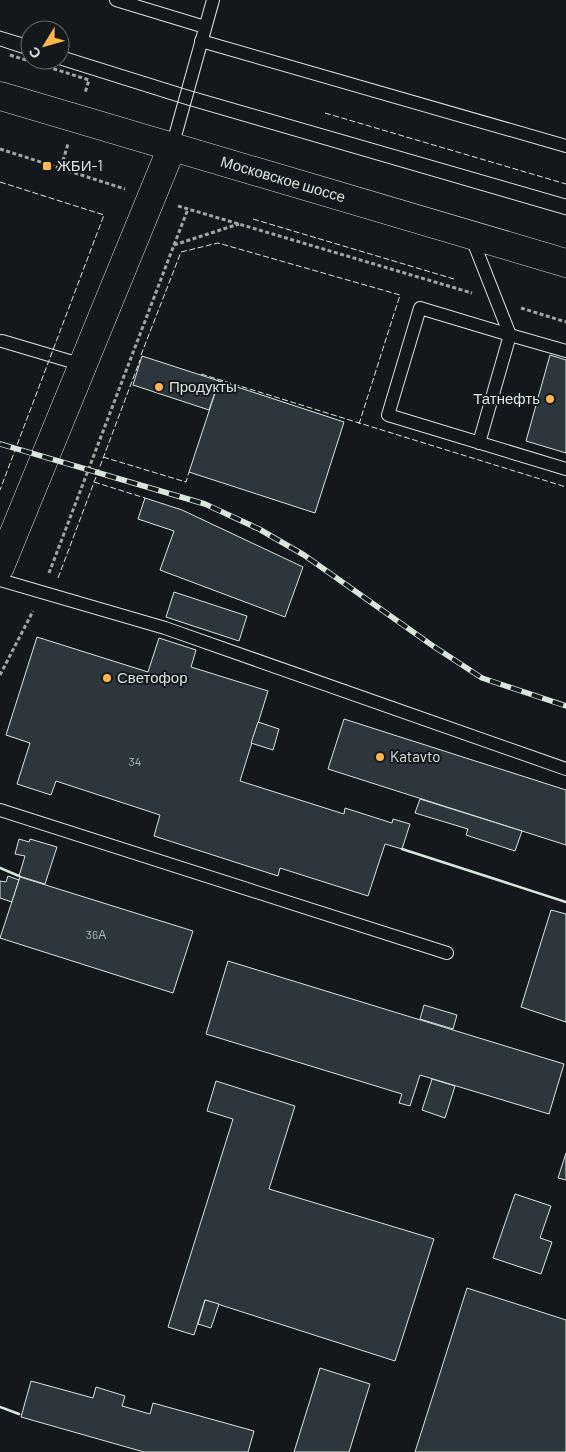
<svg xmlns="http://www.w3.org/2000/svg" width="566" height="1452" viewBox="0 0 566 1452" font-family="Barlow,sans-serif">
<style>
.building{fill:#2c363c;stroke:#d8e6dc}
.lines{fill:none;stroke-linecap:round;stroke-linejoin:round}
.lane-casing{stroke:#d8e6dc;stroke-width:14}
.secondary-casing{stroke:#d8e6dc;stroke-width:29}
.primary-casing{stroke:#d8e6dc;stroke-width:29}
.path{stroke:#9da8a2;stroke-width:3;stroke-dasharray:4 2.5;stroke-linecap:butt}
.lane{stroke:#14181c;stroke-width:12}
.secondary{stroke:#14181c;stroke-width:28}
.primary{stroke:#14181c;stroke-width:28}
.tram{stroke:#d8e6dc;stroke-width:1}
.rail-casing{stroke:#d8e6dc;stroke-width:5.5}
.rail{stroke:#14181c;stroke-width:4;stroke-dasharray:11;stroke-linecap:butt}
.fence{stroke:#d8e6dc;stroke-width:1;stroke-dasharray:6 2.5;stroke-linecap:butt}
.wall{stroke:#d8e6dc;stroke-width:2.5}
.poi-dot{fill:#ffb74d;stroke:#14181c;stroke-width:2}
.labels{text-anchor:middle;stroke-width:4;stroke-linejoin:round;paint-order:stroke}
.number-label{font-size:12px;fill:#adbab4}
.poi-label{font-size:15px;fill:#d8e6dc;stroke:#14181c;text-anchor:start}
.street-label{font-size:15px;fill:#d8e6dc;stroke:#14181c}
</style>
<rect width="100%" height="100%" fill="#14181c"/>
<g class="building">
<polygon points="550,355 566,360 566,453 526,441"/>
<polygon points="142,356 219,381 209,410 133,385"/>
<polygon points="219,381 344,422 315,513 189,472"/>
<polygon points="145,498 182,510 303,567 285,617 160,570 174,531 138,519"/>
<polygon points="174,592 247,616 239,641 166,617"/>
<polygon points="37,637 148,672 159,638 196,650 191,667 268,691 240,781 344,814 345,808 392,823 393,819 410,824 402,849 385,844 368,896 280,868 278,876 154,836 160,815 56,781 51,795 17,784 30,743 6,735"/>
<polygon points="344,719 566,790 566,845 328,769"/>
<polygon points="258,722 279,729 273,750 251,743"/>
<polygon points="420,799 522,831 515,851 466,835 468,829 415,813"/>
<polygon points="19,839 29,842 30,839 57,847 45,884 19,876 25,856 15,854"/>
<polygon points="8,876 19,880 12,902 0,898 0,881 6,882"/>
<polygon points="20,877 193,931 173,993 0,938"/>
<polygon points="551,910 566,914 566,1022 521,1007"/>
<polygon points="228,961 564,1064 549,1114 420,1075 410,1106 399,1103 402,1094 206,1034"/>
<polygon points="424,1005 457,1015 453,1029 420,1019"/>
<polygon points="432,1079 455,1086 445,1118 422,1110"/>
<polygon points="216,1081 295,1106 269,1189 434,1239 395,1361 205,1300 194,1335 168,1327 233,1119 207,1111"/>
<polygon points="566,1153 566,1180 558,1178"/>
<polygon points="515,1194 551,1206 540,1238 552,1242 541,1274 493,1258"/>
<polygon points="467,1288 566,1320 566,1452 415,1452"/>
<polygon points="205,1300 219,1304 211,1328 198,1324"/>
<polygon points="320,1368 370,1384 349,1452 294,1452"/>
<polygon points="31,1381 93,1398 96,1387 125,1396 122,1406 150,1414 153,1403 254,1431 248,1452 144,1452 21,1417"/>
</g>
<g class="lines">
<g class="lane-casing">
<g id="lane">
<polyline points="116,0 205,27"/>
<polyline points="201,41 566,146"/>
<polyline points="172,147 213,0"/>
<polyline points="471,236 510,335 566,351"/>
<polyline points="2,341 83,365"/>
<polyline points="479,443 510,335 420,308 388,415 566,469"/>
<polyline points="0,580 165,628 566,769"/>
<polyline points="0,810 447,953"/>
</g>
</g>
<g class="secondary-casing">
<polyline id="secondary" points="0,567 172,147"/>
</g>
<g class="primary-casing">
<g id="primary">
<path id="s1" d="M 0,96 L 566,263"/>
</g>
</g>
<g class="path">
<polyline points="10,55 89,80 85,93"/>
<polyline points="0,149 125,189"/>
<polyline points="61,167 68,144"/>
<polyline points="178,206 472,293"/>
<polyline points="174,245 188,209"/>
<polyline points="521,308 566,322"/>
<polyline points="49,573 174,245 239,224"/>
<polyline points="0,675 33,611"/>
</g>
<use href="#lane" class="lane"/>
<use href="#secondary" class="secondary"/>
<use href="#primary" class="primary"/>
<g class="tram">
<polyline points="0,31 30,40"/>
<polyline points="0,46 30,56"/>
<polyline points="60,50 188,90 566,199"/>
<polyline points="44,60 184,104 566,215"/>
</g>
<g class="rail-casing">
<polyline id="rail" points="0,444 205,504 259,529 304,555 433,646 482,678 566,706"/>
</g>
<use href="#rail" class="rail"/>
<g class="fence">
<polyline points="325,113 566,184"/>
<polyline points="0,182 104,215 0,490"/>
<polyline points="253,219 454,279"/>
<polyline points="141,355 181,252 218,243 400,295 359,424"/>
<polyline points="201,374 566,487"/>
<polyline points="103,457 186,482 189,472"/>
<polyline points="94,482 145,498"/>
<polyline points="58,578 140,360"/>
</g>
<g class="wall">
<polyline points="402,849 566,902"/>
<polyline points="0,868 19,876"/>
<polyline points="0,1407 19,1414"/>
</g>
</g>
<g class="poi-dot">
<rect x="42" y="161" width="10" height="10" rx="2.5"/>
<circle cx="159" cy="387" r="5"/>
<circle cx="550" cy="399" r="5"/>
<circle cx="107" cy="678" r="5"/>
<circle cx="380" cy="757" r="5"/>
</g>
<g class="labels">
<g class="number-label">
<text x="135" y="766">34</text>
<text x="96" y="939">36А</text>
</g>
<g class="poi-label">
<text x="57" y="171">ЖБИ-1</text>
<text x="169" y="392">Продукты</text>
<text x="540" y="404" text-anchor="end">Татнефть</text>
<text x="117" y="683">Светофор</text>
<text x="390" y="762">Katavto</text>
</g>
<g class="street-label">
<text dy="5" stroke="none"><textPath href="#s1" startOffset="295">Московское шоссе</textPath></text>
</g>
</g>
<g transform="translate(45 45) rotate(233)"><circle r="24" fill="#14181c" stroke="#626a69"/>
<path d="M0-4L9 19L0 12L-9 19Z" fill="#ffb74d"/>
<text y="-8" font-size="14" font-weight="bold" text-anchor="middle" fill="#d8e6dc">С</text>
</g>
</svg>
